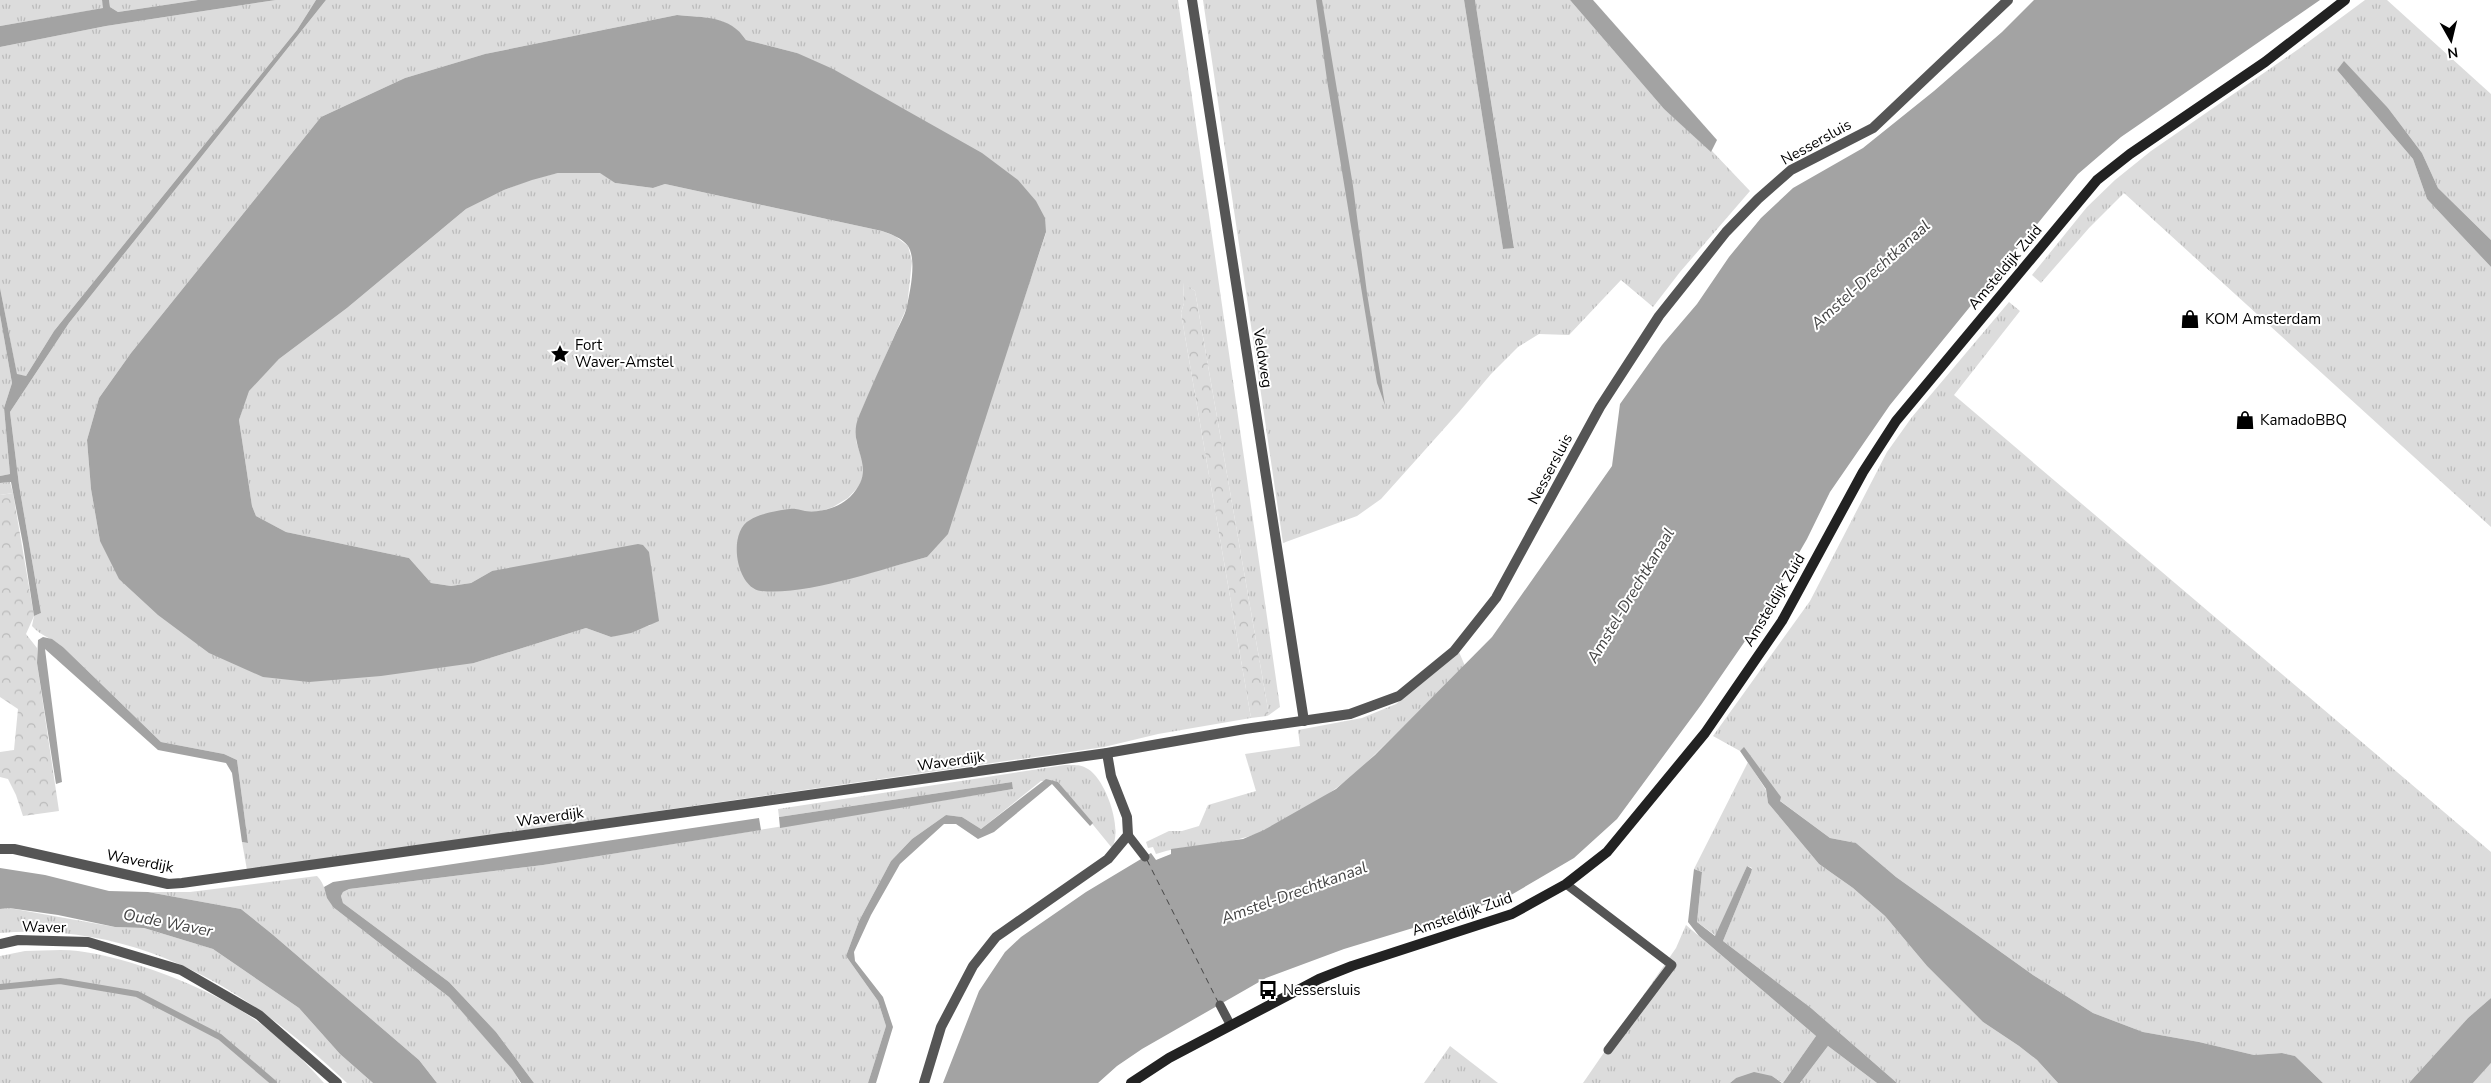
<svg xmlns="http://www.w3.org/2000/svg" width="2491" height="1083" viewBox="0 0 2491 1083" font-family="'Nunito Sans',sans-serif">
<style>
.grass{fill:url(#grass-tufts);fill-rule:evenodd}
.forest{fill:url(#forest-crowns)}
.water{fill:#a3a3a3}
.lines{fill:none;stroke-linecap:round;stroke-linejoin:round}
.stream{stroke:#a3a3a3;stroke-width:6}
.ferry{stroke:#444;stroke-width:1;stroke-dasharray:6 5;stroke-linecap:butt}
.lane{stroke:#555;stroke-width:9}
.street{stroke:#555;stroke-width:10}
.secondary{stroke:#222;stroke-width:10}
.labels{text-anchor:middle;stroke-width:4;stroke-linejoin:round;paint-order:stroke}
.street-label{font-size:15px;fill:#000;stroke:#fff}
.poi-label{font-size:15px;fill:#000;stroke:#fff;text-anchor:start}
.water-label{font-size:16px;font-style:italic;fill:#444;stroke:#fff}
</style>
<defs>
<pattern id="grass-tufts" width="24" height="20" patternUnits="userSpaceOnUse" patternTransform="scale(1.25)"><rect width="24" height="20" fill="#dcdcdc"/><path d="M3 7l-1-3M5 7V3M7 7l1-3M15 17l-1-3M17 17v-4M19 17l1-3" fill="none" stroke="#bbb"/></pattern>
<pattern id="forest-crowns" width="20" height="18" patternUnits="userSpaceOnUse" patternTransform="scale(1.25)"><rect width="20" height="18" fill="#dcdcdc"/><path d="M2 6a3 3 0 1 1 6 0M12 15a3 3 0 1 1 6 0" fill="none" stroke="#bbb"/></pattern>
</defs>
<rect width="100%" height="100%" fill="#fff"/>
<g class="grass">
<polygon points="0,0 102,0 104,8 0,26"/>
<polygon points="109,0 198,0 118,12 110,7"/>
<polygon points="276,0 316,0 297,30 54,331 26,376 17,375 0,288 0,47 106,26"/>
<path d="M 326,0 L 1178,0 L 1280,707 L 1269,715 L 1195,291 L 1183,283 L 1184,303 L 1181,313 L 1251,718 L 1158,734 L 1104,747 L 247,870 L 242,842 L 248,843 L 237,760 L 224,754 L 161,742 L 63,647 C 52,638 42,637 32,626 L 34,616 L 41,613 L 19,485 L 10,412 L 69,323 ZM 677,15 C 703,18 730,16 746,40 L 797,53 L 1046,233 L 999,374 L 927,557 L 836,582 L 789,590 L 805,511 L 818,512 L 833,507 L 848,498 L 861,484 L 865,468 L 856,441 L 858,419 L 907,307 L 912,261 L 908,246 L 895,236 L 882,231 L 665,184 L 653,188 L 615,183 L 601,173 L 558,173 L 532,179 L 504,190 L 466,209 L 347,308 L 279,359 L 248,391 L 239,420 L 252,506 L 256,516 L 286,532 L 409,558 L 431,583 L 451,586 L 471,583 L 492,571 L 651,625 L 611,637 L 586,628 L 474,663 L 100,541 L 91,489 L 87,440 L 99,398 L 131,353 L 321,117 L 405,78 L 485,54 Z"/>
<polygon points="1203,0 1464,0 1503,249 1514,247 1475,0 1570,0 1664,109 1712,151 1750,191 1680,272 1653,307 1621,280 1569,335 1539,334 1518,347 1491,374 1459,412 1381,499 1357,516 1283,543"/>
<polygon points="2365,0 2387,0 2491,94 2491,240 2438,188 2422,153 2388,108 2344,62 2337,70 2413,159 2427,199 2491,267 2491,527 2124,193 2089,228 2041,283 2032,275 2087,207 2115,180 2151,151 2300,48"/>
<polygon points="2009,302 2020,311 1954,395 2491,852 2491,998 2468,1018 2409,1083 2323,1083 2295,1056 2282,1053 2254,1055 2199,1042 2143,1032 2093,1013 2033,975 1896,877 1856,843 1830,838 1779,800 1744,748 1740,751 1713,736 1810,601 1887,452 1912,417"/>
<polygon points="0,315 12,383 4,408 10,474 0,476"/>
<polygon points="10,482 13,493 0,495 0,483"/>
<path d="M 1459,652 L 1465,666 L 1356,773 C 1325,798 1281,828 1243,838 C 1215,847 1185,844 1156,854 L 1153,847 L 1148,848 L 1146,842 L 1169,831 L 1182,831 L 1199,826 L 1208,805 L 1256,791 L 1245,754 L 1300,746 L 1298,730 L 1362,718 L 1396,704 Z"/>
<polygon points="1748,762 1766,790 1768,803 1819,864 1853,888 1885,916 1927,966 1983,1022 2019,1046 2037,1060 2058,1083 1897,1083 1811,1008 1723,941 1751,873 1752,868 1747,866 1716,936 1697,922 1702,872 1694,869"/>
<path d="M 1065,765 C 1074,765 1081,764 1088,769 C 1106,780 1123,829 1112,848 L 1058,782 L 1041,781 L 981,829 L 962,817 L 946,815 L 912,839 L 891,861 L 859,921 L 846,956 L 878,1001 L 886,1026 L 868,1083 L 534,1083 L 496,1032 L 449,982 L 343,903 L 341,896 L 343,892 L 349,889 L 543,865 L 1013,789 L 1012,782 L 779,817 L 778,809 Z"/>
<path d="M 317,876 C 325,883 326,898 333,907 L 449,997 L 513,1069 L 520,1083 L 437,1083 L 419,1060 L 272,934 L 241,909 L 148,892 L 190,892 Z"/>
<path d="M 9,908 L 115,927 L 144,928 L 213,949 L 299,1008 L 340,1054 L 373,1083 L 347,1083 C 249,990 141,922 0,933 L 0,909 Z"/>
<polygon points="1686,925 1816,1036 1783,1083 1772,1076 1736,1078 1730,1083 1583,1083 1676,948"/>
<path d="M 25,951 C 42,951 61,949 78,951 C 128,957 206,987 248,1015 C 276,1033 302,1058 324,1083 L 0,1083 L 0,956 Z"/>
<polygon points="1450,1046 1498,1083 1424,1083"/>
<polygon points="1828,1046 1877,1083 1800,1083"/>
<polygon points="2491,1063 2491,1083 2473,1083"/>
</g>
<g class="forest">
<polygon points="1183,282 1195,291 1269,715 1267,716 1251,718 1181,313 1184,303"/>
<polygon points="13,493 34,616 26,634 37,648 37,663 59,811 23,816 16,795 8,779 0,777 0,752 14,750 18,709 0,697 0,495"/>
</g>
<g class="water">
<polygon points="102,0 109,0 110,7 118,12 198,0 276,0 106,26 0,47 0,26 103,8"/>
<polygon points="316,0 326,0 69,323 10,412 19,485 41,613 34,616 23,544 11,482 0,483 0,476 10,474 4,408 12,383 0,315 0,288 17,374 26,376 54,331 297,30"/>
<polygon points="1316,0 1322,0 1353,186 1367,293 1385,405 1377,383 1371,348 1327,80"/>
<polygon points="1464,0 1475,0 1514,248 1503,249"/>
<polygon points="1570,0 1593,0 1717,140 1711,152 1664,109"/>
<polygon points="2034,0 2320,0 2121,137 2078,174 1890,405 1830,492 1807,539 1763,615 1701,705 1617,819 1574,858 1511,895 1459,914 1344,949 1266,978 1142,1049 1117,1066 1098,1083 943,1083 979,991 1005,952 1021,937 1086,892 1151,853 1156,860 1171,854 1171,849 1243,839 1264,830 1336,789 1375,755 1492,637 1612,466 1620,404 1662,345 1697,304 1729,257 1761,218 1793,188 1863,148 1934,91 2002,32"/>
<path d="M 677,15 C 704,18 730,15 746,40 L 797,53 L 833,69 L 982,153 L 1018,180 L 1036,201 L 1045,218 L 1046,232 L 948,534 L 927,557 C 881,569 807,596 761,591 C 736,588 727,532 750,520 C 759,514 779,510 790,509 C 794,508 800,510 805,511 C 820,513 838,508 850,497 C 881,465 845,449 859,416 C 870,390 882,363 894,337 C 898,327 905,316 907,306 C 910,291 917,260 908,246 C 902,238 891,234 882,231 L 665,184 L 653,188 L 615,183 L 600,173 L 558,173 L 532,180 L 504,190 L 466,209 L 347,308 L 279,359 L 249,391 L 239,420 L 252,506 L 256,516 L 286,532 L 409,558 L 431,583 L 451,586 L 471,583 L 492,571 L 638,544 L 643,545 L 649,552 L 659,621 L 631,633 L 611,637 L 586,628 L 474,663 L 381,676 L 309,682 L 263,677 L 209,653 L 158,615 L 119,579 L 100,541 L 91,489 L 87,440 L 99,398 L 131,353 L 321,117 L 405,78 L 485,54 Z"/>
<polygon points="2344,61 2388,108 2422,153 2438,188 2491,240 2491,267 2427,199 2413,159 2337,70"/>
<polygon points="43,637 52,639 63,647 161,742 224,754 237,760 248,843 242,842 232,773 226,763 158,750 45,649 62,782 56,784 37,663 38,640"/>
<polygon points="1744,747 1781,797 1780,801 1830,838 1856,843 1896,877 2033,975 2093,1013 2143,1032 2199,1042 2254,1055 2282,1053 2295,1056 2323,1083 2058,1083 2037,1060 2019,1046 1983,1022 1927,966 1885,916 1853,888 1819,864 1768,803 1766,789 1740,751"/>
<polygon points="1046,779 1058,782 1093,823 1090,826 1052,784 994,832 978,839 956,824 944,824 900,864 871,915 854,952 855,961 883,997 893,1027 876,1083 868,1083 886,1026 878,1001 846,956 859,921 891,861 912,839 946,815 962,817 981,829"/>
<polygon points="1012,782 1013,789 780,828 779,817"/>
<polygon points="759,818 761,830 543,865 349,889 343,892 341,896 343,903 449,982 496,1032 534,1083 521,1083 512,1069 449,997 333,907 327,898 324,887 333,882"/>
<polygon points="1747,866 1752,869 1751,873 1723,941 1811,1008 1897,1083 1877,1083 1828,1046 1800,1083 1783,1083 1816,1036 1699,936 1688,922 1694,869 1702,872 1697,922 1715,936"/>
<polygon points="0,868 45,875 109,891 148,892 241,909 272,934 419,1060 437,1083 373,1083 340,1054 299,1008 213,949 144,928 115,927 58,915 9,908 0,909"/>
<polygon points="2491,998 2491,1063 2473,1083 2409,1083 2468,1018"/>
<polygon points="1754,1072 1772,1076 1782,1083 1730,1083 1736,1078"/>
</g>
<g class="lines">
<polyline class="stream" points="0,987 60,981 137,994 220,1037 274,1083"/>
<polyline class="ferry" points="1147,860 1218,1002"/>
<g class="lane">
<polyline points="1128,835 1145,857"/>
<polyline points="1566,884 1672,965 1608,1050"/>
<polyline points="1220,1005 1230,1024"/>
</g>
<g class="street">
<polyline points="1192,0 1304,721"/>
<polyline points="0,849 14,849 168,884 182,883 1107,753 1245,729 1350,714 1399,696 1454,651 1496,598 1600,407 1659,316 1726,232 1758,199 1791,170 1873,128 2008,0"/>
<polyline points="0,944 18,940 88,942 181,970 259,1015 337,1083"/>
<polyline points="924,1083 941,1027 973,966 996,937 1108,859 1128,835 1127,817 1111,776 1107,753"/>
</g>
<polyline class="secondary" points="1131,1083 1169,1058 1319,979 1352,966 1512,914 1566,884 1607,852 1705,733 1782,621 1863,472 1896,421 2097,180 2130,154 2265,62 2345,0"/>
</g>
<defs>
<g id="shop-bare" transform="scale(1.5)"><path d="M-5-2.5h2.3a2.7 3.5 0 0 1 5.4 0H5L5.5 6h-11ZM-1.5-2.5h3a1.5 2.3 0 0 0-3 0Z" fill="#000" stroke="#fff" stroke-width="2.5" paint-order="stroke"/></g>
<g id="sight-bare" transform="scale(1.5)"><path d="M0-6L1.8-2.2L6-1.7L2.9 1.2L3.7 5.4L0 3.3L-3.7 5.4L-2.9 1.2L-6-1.7L-1.8-2.2Z" fill="#000" stroke="#fff" stroke-width="2.5" paint-order="stroke"/></g>
<g id="bus-bare" transform="scale(1.5)"><path d="M-5-6H5V4H4V6H2V4H-2V6H-4V4H-5ZM-3.5-4V0h7V-4ZM-3.5 1.2v1.5H-2V1.2ZM2 1.2v1.5H3.5V1.2Z" fill="#000" stroke="#fff" stroke-width="2.5" paint-order="stroke"/></g>
</defs>
<g fill-rule="evenodd">
<use href="#shop-bare" x="2190" y="319"/>
<use href="#sight-bare" x="560" y="354"/>
<use href="#shop-bare" x="2245" y="420"/>
<use href="#bus-bare" x="1268" y="990"/>
</g>
<g class="labels">
<g class="street-label">
<text transform="translate(1816 142) rotate(-29)" y="5">Nessersluis</text>
<text transform="translate(2005 267) rotate(-50)" y="5">Amsteldijk Zuid</text>
<text transform="translate(1263 358) rotate(81)" y="5">Veldweg</text>
<text transform="translate(1550 469) rotate(-62)" y="5">Nessersluis</text>
<text transform="translate(1774 600) rotate(-59)" y="5">Amsteldijk Zuid</text>
<text transform="translate(951 761) rotate(-8)" y="5">Waverdijk</text>
<text transform="translate(550 817) rotate(-8)" y="5">Waverdijk</text>
<text transform="translate(140 861) rotate(11)" y="5">Waverdijk</text>
<text transform="translate(1462 914) rotate(-19)" y="5">Amsteldijk Zuid</text>
<text transform="translate(44 927) rotate(1)" y="5">Waver</text>
</g>
<g class="poi-label">
<text x="2205" y="324">KOM Amsterdam</text>
<text x="575" y="350">Fort<tspan x="575" dy="17">Waver-Amstel</tspan></text>
<text x="2260" y="425">KamadoBBQ</text>
<text x="1283" y="995">Nessersluis</text>
</g>
<g class="water-label">
<text transform="translate(1870 274) rotate(-42)" y="6">Amstel-Drechtkanaal</text>
<text transform="translate(1630 595) rotate(-59)" y="6">Amstel-Drechtkanaal</text>
<text transform="translate(1294 892) rotate(-20)" y="6">Amstel-Drechtkanaal</text>
<text transform="translate(168 922) rotate(11)" y="6">Oude Waver</text>
</g>
</g>
<g transform="translate(2451 40) rotate(172)" stroke="#ffffff" stroke-width="4" paint-order="stroke">
<path d="M0-4L9 19L0 12L-9 19Z" fill="#000000"/>
<text y="-8" font-size="14" font-weight="bold" text-anchor="middle" fill="#000000">N</text>
</g>
</svg>
